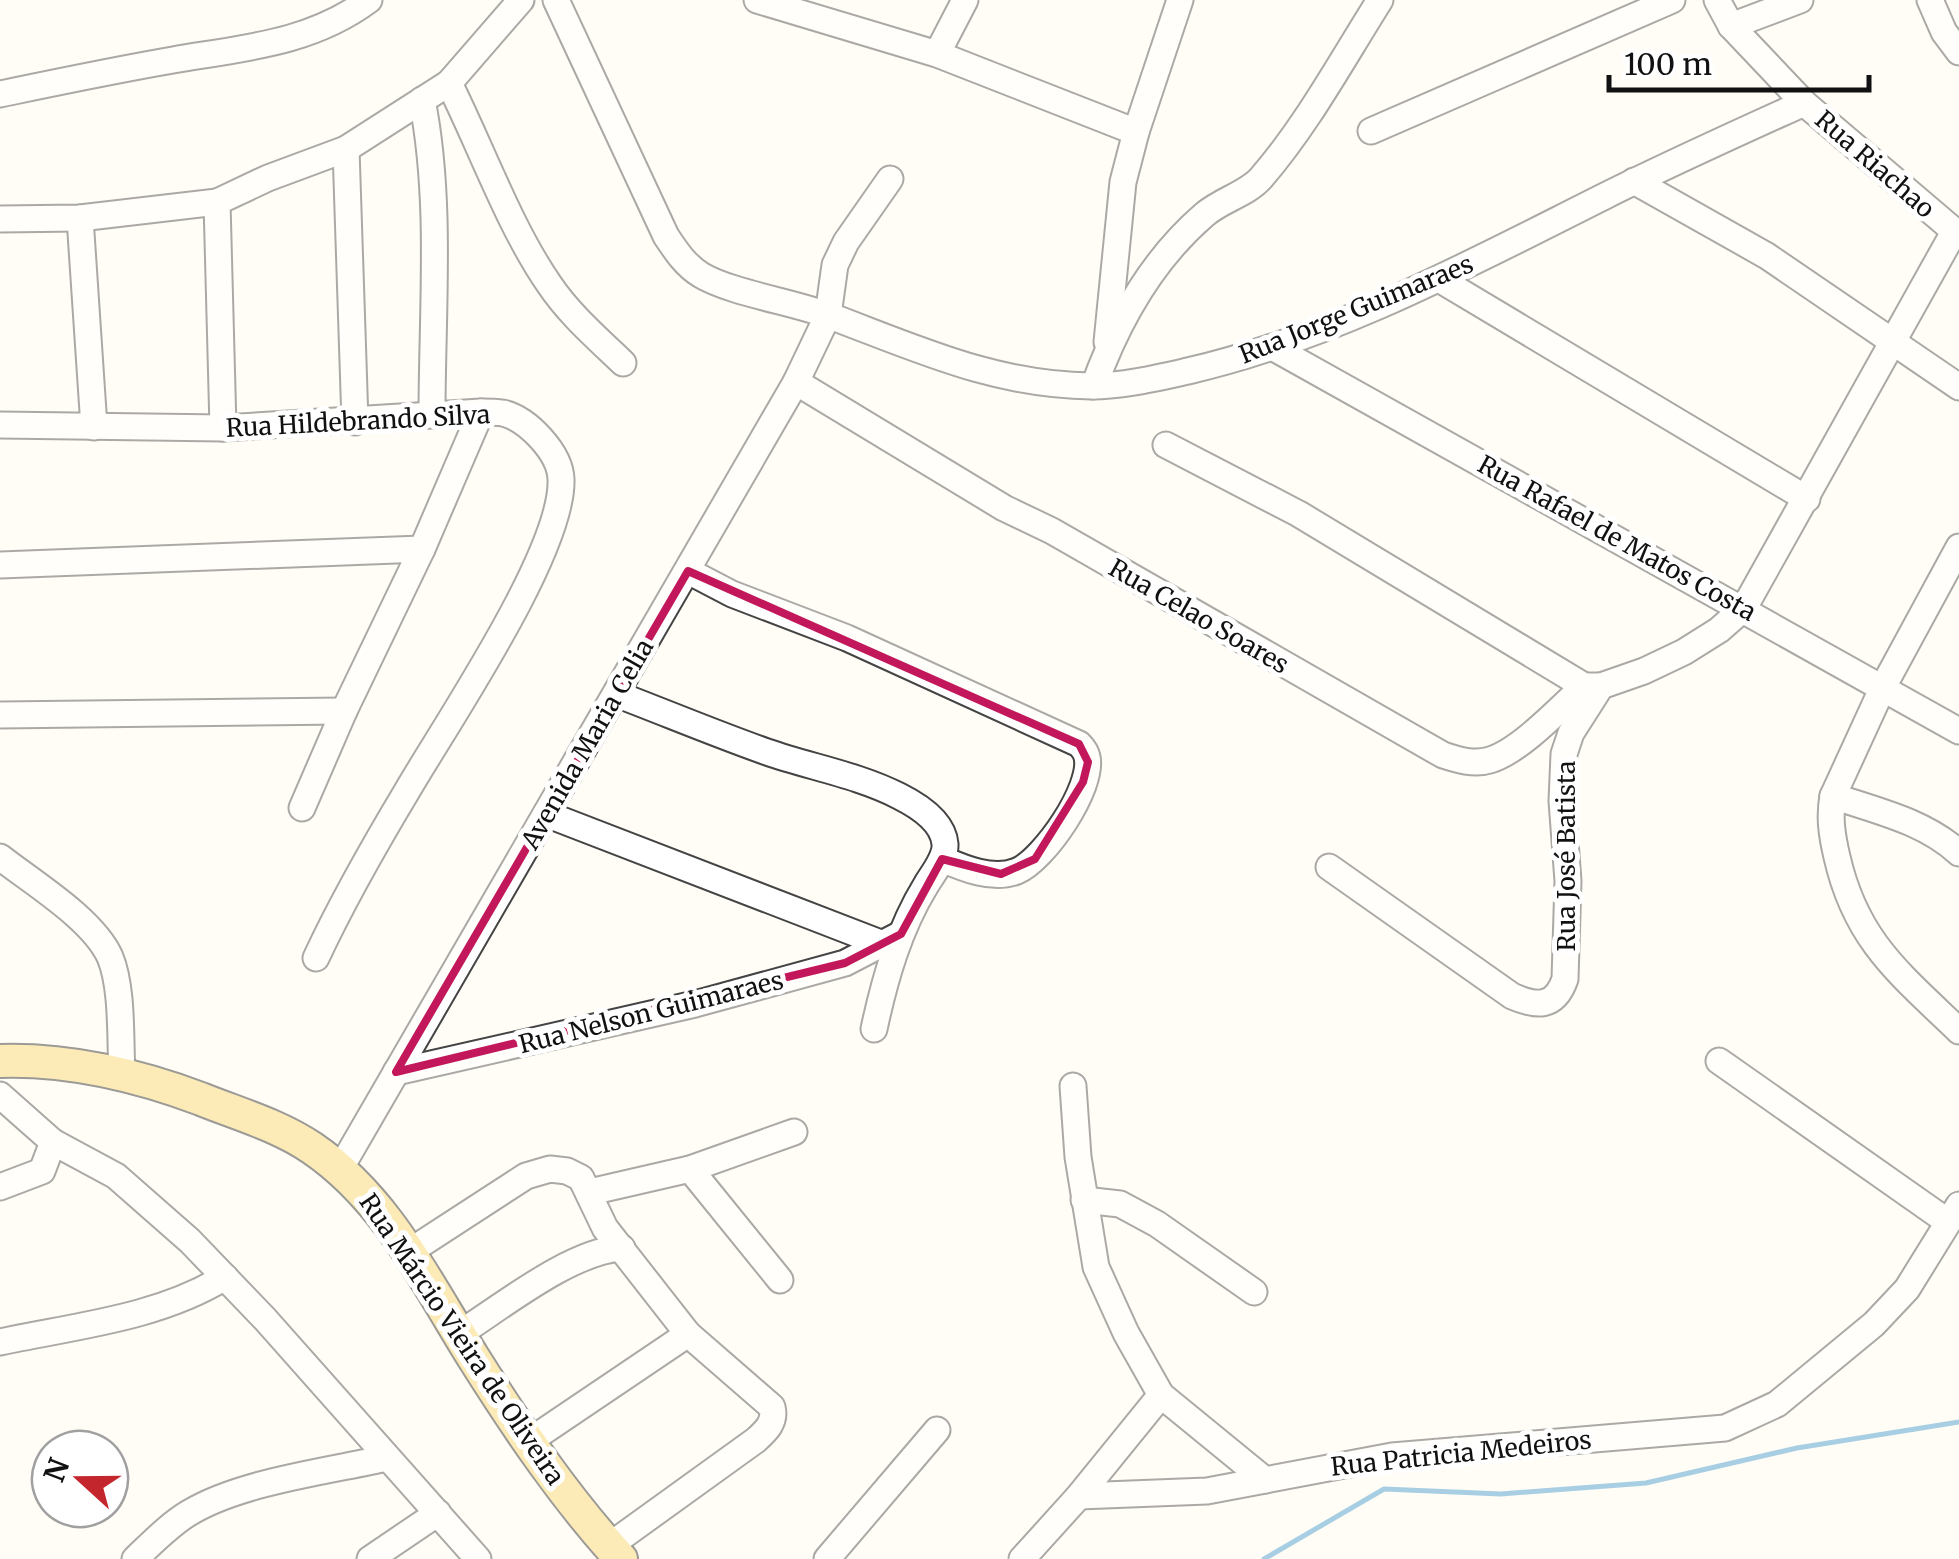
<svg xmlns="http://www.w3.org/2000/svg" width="1959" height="1559" viewBox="0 0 1959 1559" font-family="Merriweather,serif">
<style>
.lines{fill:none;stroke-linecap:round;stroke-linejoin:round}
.stream{stroke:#3f96cf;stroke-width:5}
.minor-casing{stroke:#444;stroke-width:29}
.major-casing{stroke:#222;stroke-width:36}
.minor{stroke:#fff;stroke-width:25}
.major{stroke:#f9d66b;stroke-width:32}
.marked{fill:none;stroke:#c2185b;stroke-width:8;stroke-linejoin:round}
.labels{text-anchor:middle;stroke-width:10;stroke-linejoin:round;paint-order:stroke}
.street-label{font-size:25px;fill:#111;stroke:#fff}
</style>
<rect width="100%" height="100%" fill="#fffdf5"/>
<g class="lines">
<polyline class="stream" points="1264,1559 1384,1489 1501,1494 1646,1483 1797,1448 1959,1422"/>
<g class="minor-casing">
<g id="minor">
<path d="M 556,0 L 666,236 C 676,251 685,265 701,275 C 731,293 794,302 830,316 C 918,349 995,385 1091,386 C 1123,386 1157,378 1188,371 C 1335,337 1471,263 1605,196 C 1671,163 1738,133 1804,103"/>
<polyline points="757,0 937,54 1136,132"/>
<polyline points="1717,0 1731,26 1804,103 1959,235"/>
<polyline points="1930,0 1944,32 1959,52"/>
<polyline points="1731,26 1800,0"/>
<polyline points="937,54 965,0"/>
<path d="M 449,83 C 481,147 509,226 549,284 C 569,314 597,338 623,363"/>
<path d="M 0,94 C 58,82 115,70 173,60 C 242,48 310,44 369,0"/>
<path d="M 422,100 C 442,200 432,312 432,414"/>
<polyline points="1371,131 1672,0"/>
<polyline points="346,149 355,422"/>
<polyline points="1634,181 1767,256 1959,387"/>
<polyline points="217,202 223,428"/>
<polyline points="80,218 94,427"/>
<polyline points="0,219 80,218 217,202 268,178 346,149 449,83 521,0"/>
<polyline points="1439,279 1807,499"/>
<polyline points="1107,342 1123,182 1136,132 1180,0"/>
<polyline points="1274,348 1959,731"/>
<path d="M 796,382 L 1004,508 L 1052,531 L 1443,755 C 1458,760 1474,765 1490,760 C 1520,751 1560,708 1584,686 L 1601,686"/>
<path d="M 1094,386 C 1117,322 1152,260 1204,215 C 1221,200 1247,194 1261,178 C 1307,125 1342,60 1380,0"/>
<path d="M 0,425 L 223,428 L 481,412 C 488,412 496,412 503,413 C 528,419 560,453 561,479 C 564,551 446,724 407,791 C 374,846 343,900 316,958"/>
<polyline points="1166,445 1299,514 1584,686"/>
<path d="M 1959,547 L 1883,687 L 1833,796 C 1829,817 1832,836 1837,857 C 1856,941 1900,974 1959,1031"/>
<polyline points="0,565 422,549"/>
<path d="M 688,571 L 732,594 L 847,638 L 1079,744 C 1082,747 1086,752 1087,757 C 1094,787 1044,860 1017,871 C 993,881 963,868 942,859"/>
<path d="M 616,694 C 666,713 716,734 767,752 C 810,767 858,775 899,796 C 917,805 943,821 945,844 C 946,858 933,873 926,885 C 899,929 885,978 874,1029"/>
<polyline points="0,715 344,711"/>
<path d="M 1833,796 C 1877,811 1924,821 1959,853"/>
<polyline points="302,808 344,711 422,549 481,412"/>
<polyline points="546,814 883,944"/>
<path d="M 0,857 C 33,883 93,919 110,957 C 123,988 120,1040 122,1074"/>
<path d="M 1329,867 L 1512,996 C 1537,1007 1555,1008 1565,979 L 1568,881 L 1562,801 L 1564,754 L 1571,733 L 1601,686 L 1644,671 L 1684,652 L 1719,630 L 1744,608 L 1954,232"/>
<polyline points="1719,1061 1948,1222"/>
<polyline points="396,1072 695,1004 845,963 901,934"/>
<polyline points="1073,1086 1078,1157 1096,1267 1126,1333 1161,1395 1265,1480"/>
<polyline points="0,1095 53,1142 42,1171 0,1187"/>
<polyline points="53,1142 116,1176 190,1241 265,1319 478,1559"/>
<polyline points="340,1169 796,382 828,315 835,265 846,242 890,179"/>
<polyline points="690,1169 780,1280"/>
<polyline points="590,1192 690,1169 794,1132"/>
<polyline points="1084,1200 1120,1204 1157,1224 1254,1292"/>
<path d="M 409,1252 L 526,1176 L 550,1169 L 567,1171 L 581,1178 L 605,1228 L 688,1334 L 772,1407 C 776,1422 766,1431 756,1440 L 609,1546"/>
<path d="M 459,1334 C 503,1306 571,1251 622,1248"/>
<path d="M 0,1342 C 75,1326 159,1318 225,1277"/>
<polyline points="528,1442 688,1334"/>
<polyline points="1079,1496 1207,1491 1392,1456 1725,1428 1777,1404 1874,1324 1907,1289 1959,1205"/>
<path d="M 135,1559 C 152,1543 169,1525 189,1513 C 240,1482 328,1471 387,1458"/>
<polyline points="370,1559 438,1513"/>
<polyline points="827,1559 937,1430"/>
<polyline points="1022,1559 1079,1496 1161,1395"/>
</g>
</g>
<g class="major-casing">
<path id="major" d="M 0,1061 C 68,1059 137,1075 201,1099 C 238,1114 278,1125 312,1148 C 387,1199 426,1282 473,1357 C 517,1427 565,1498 621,1559"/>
</g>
<use href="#minor" class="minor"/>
<use href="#major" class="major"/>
</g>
<path d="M0 0H1959V1559H0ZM 688,571 L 1079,744 L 1088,762 L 1083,782 L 1035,859 L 1001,874 L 942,859 L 901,934 L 845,963 L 396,1072 Z" fill="#fffdf5" fill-opacity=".55" fill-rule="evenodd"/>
<path class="marked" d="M 688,571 L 1079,744 L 1088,762 L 1083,782 L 1035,859 L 1001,874 L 942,859 L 901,934 L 845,963 L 396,1072 Z"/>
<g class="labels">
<g class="street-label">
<text transform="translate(1875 164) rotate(41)" y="9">Rua Riachao</text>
<text transform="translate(1356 309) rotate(-22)" y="9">Rua Jorge Guimaraes</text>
<text transform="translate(358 421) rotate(-3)" y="9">Rua Hildebrando Silva</text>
<text transform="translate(1617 538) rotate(29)" y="9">Rua Rafael de Matos Costa</text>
<text transform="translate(1199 616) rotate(30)" y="9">Rua Celao Soares</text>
<text transform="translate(587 744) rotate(-60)" y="9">Avenida Maria Celia</text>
<text transform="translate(1566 856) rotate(-90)" y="9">Rua José Batista</text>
<text transform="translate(651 1012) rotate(-14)" y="9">Rua Nelson Guimaraes</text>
<text transform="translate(462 1339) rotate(56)" y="9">Rua Márcio Vieira de Oliveira</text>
<text transform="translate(1461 1453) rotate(-6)" y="9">Rua Patricia Medeiros</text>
</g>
</g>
<g transform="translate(80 1479) rotate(291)"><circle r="48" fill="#ffffff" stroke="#a0a0a0" stroke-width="2.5"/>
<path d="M0-8L18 38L0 25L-18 38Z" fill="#c4262e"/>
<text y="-15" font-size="28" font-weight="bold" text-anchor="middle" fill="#111111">N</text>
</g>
<path d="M1609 75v15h260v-15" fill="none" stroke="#111111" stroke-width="5"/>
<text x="1624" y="75" font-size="30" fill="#111111" stroke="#ffffff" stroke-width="8" paint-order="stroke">100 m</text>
</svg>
